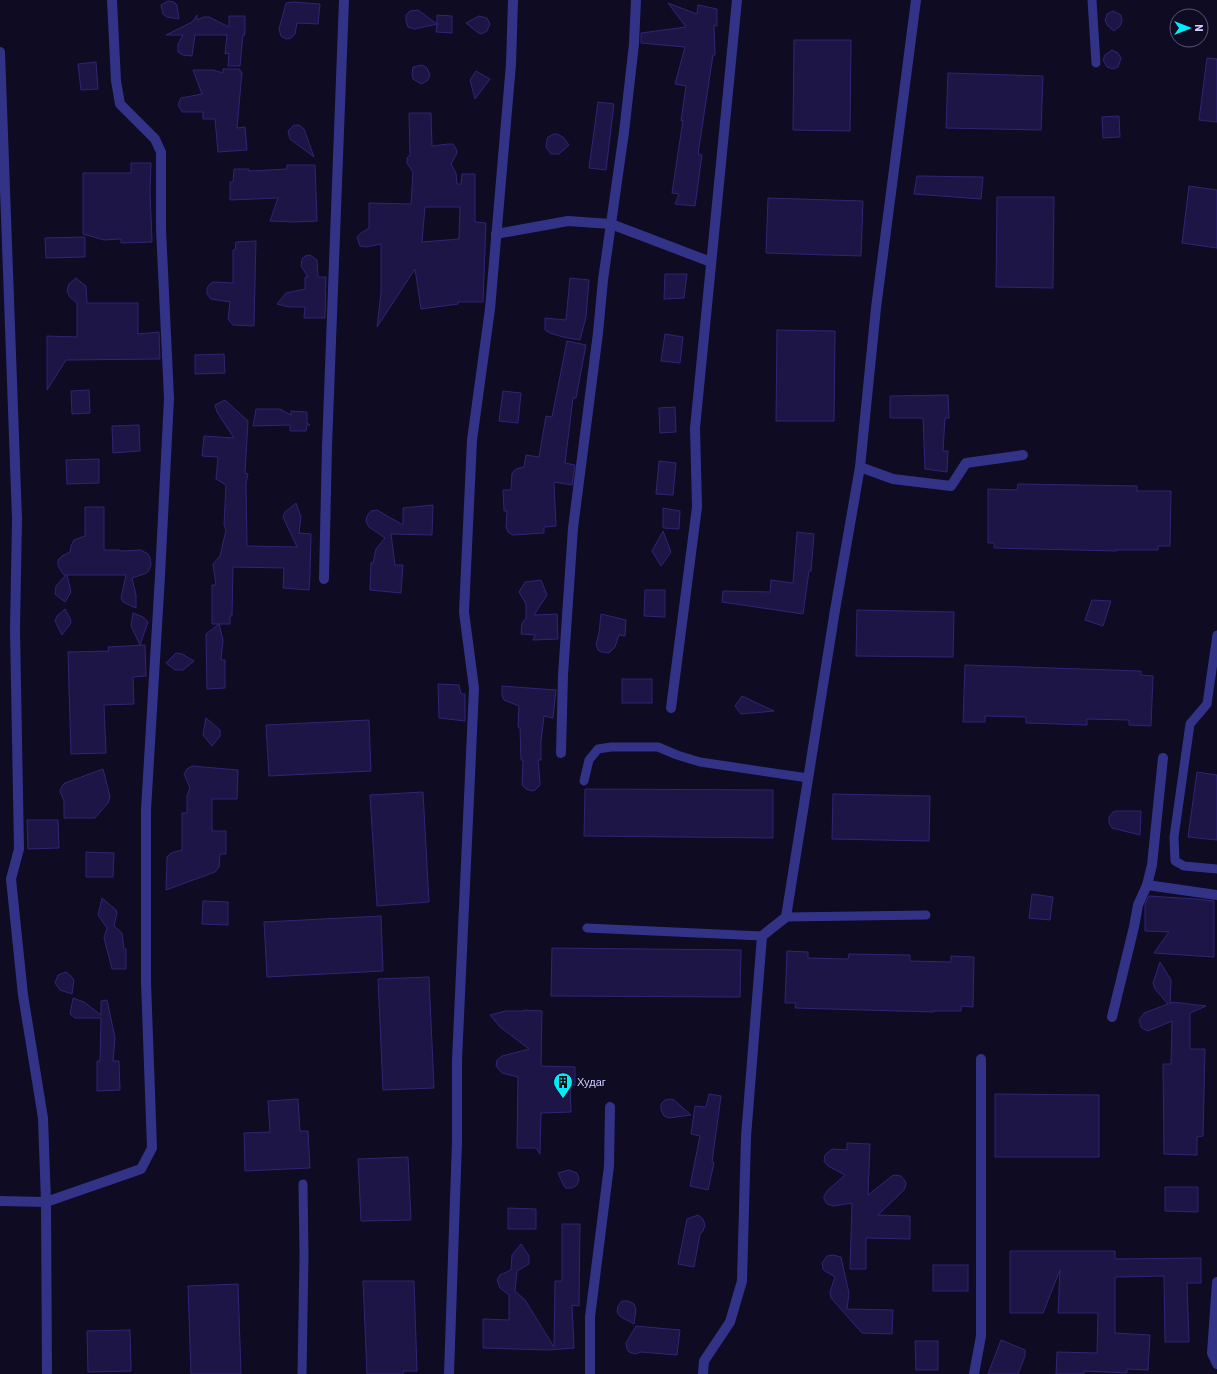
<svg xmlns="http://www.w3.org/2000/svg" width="1217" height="1374" viewBox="0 0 1217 1374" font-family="Barlow,sans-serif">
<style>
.building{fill:#1d1546;stroke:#312574;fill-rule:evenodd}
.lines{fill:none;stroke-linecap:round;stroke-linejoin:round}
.lane{stroke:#323387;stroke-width:9}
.street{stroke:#323387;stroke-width:10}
.labels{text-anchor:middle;stroke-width:4;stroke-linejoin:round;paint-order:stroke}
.poi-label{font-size:11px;fill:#d0cdff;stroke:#0e0b23;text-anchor:start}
</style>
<rect width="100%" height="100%" fill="#0e0b23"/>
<g class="building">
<polygon points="168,1 174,2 177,5 179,19 167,17 163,14 161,5"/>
<polygon points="293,2 320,4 318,24 297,23 295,34 291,38 286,39 281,36 279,29 286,3"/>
<polygon points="668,3 697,14 698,5 717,9 717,26 714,25 715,55 713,55 698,154 702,155 695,206 675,204 679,194 672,193 683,120 681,121 686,86 675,84 685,47 641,43 641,33 686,27"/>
<polygon points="418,10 437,24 437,15 452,16 452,33 436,32 437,24 415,29 408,27 406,21 406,15 410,11"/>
<polygon points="1113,11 1121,15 1122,21 1120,26 1114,31 1108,26 1105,21 1107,14"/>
<polygon points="197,15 197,20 203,17 209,17 229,27 229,16 245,16 245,34 244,35 245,35 243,35 240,66 228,66 229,53 225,54 227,35 195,35 192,56 183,55 178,52 178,44 183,35 166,35 192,22"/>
<polygon points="479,16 487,18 490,24 487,31 481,34 477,32 466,23"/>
<polygon points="794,40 851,40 850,131 793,130"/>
<polygon points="1112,50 1118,53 1121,58 1118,67 1113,69 1107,67 1103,60 1105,55"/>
<polygon points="1207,58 1217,59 1217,122 1199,120"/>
<polygon points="96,62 98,89 81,90 78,64"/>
<polygon points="422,65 427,68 430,75 427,81 421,84 413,79 412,74 413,67"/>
<polygon points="223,69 240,69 240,72 242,72 237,128 245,127 247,150 218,152 215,119 203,119 203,112 182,112 178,105 181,98 202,94 193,70 213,70 223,73"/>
<polygon points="476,71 490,79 475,99 470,80"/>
<polygon points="948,73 1043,76 1041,130 946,128"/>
<polygon points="598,102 614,104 606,170 589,168"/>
<path d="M 409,113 L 431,113 L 432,146 L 448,144 L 453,144 L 455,147 L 457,151 L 456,155 L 451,164 L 456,173 L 457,184 L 461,184 L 462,174 L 475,174 L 475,222 L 486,223 L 483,302 L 458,302 L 458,304 L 421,309 L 415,269 L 377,327 L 381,293 L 381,244 L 366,247 L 360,246 L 357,237 L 361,233 L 369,228 L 369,203 L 411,204 L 413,172 L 407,163 L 407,158 L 410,155 ZM 425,207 L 460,207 L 459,239 L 422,242 Z"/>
<polygon points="1119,116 1120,137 1103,138 1102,117"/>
<polygon points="294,125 299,125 304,129 314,157 290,139 288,131"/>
<polygon points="554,134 557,134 563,137 569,145 559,154 551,154 546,147 547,140 548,137"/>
<polygon points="131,163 151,163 150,191 152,242 121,243 121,239 104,240 83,234 83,173 131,173"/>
<polygon points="287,165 315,165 317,221 294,222 270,221 278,198 230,200 230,182 233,182 234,169 249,169 249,171 287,169"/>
<polygon points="917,176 983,177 981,199 914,194"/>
<polygon points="1189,186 1217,190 1217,248 1182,243"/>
<polygon points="997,197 1054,197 1053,288 996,287"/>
<polygon points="768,198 863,201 861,256 766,253"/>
<polygon points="85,237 85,257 46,258 45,238"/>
<polygon points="256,241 254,326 233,325 228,319 230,302 211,299 207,294 207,288 211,283 214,282 233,283 233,250 235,250 236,242"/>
<polygon points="310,255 317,260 318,277 326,277 325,318 304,318 305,307 289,307 277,304 286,293 305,289 305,277 308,277 301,266 302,259 305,256"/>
<polygon points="665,274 687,274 684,298 664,299"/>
<polygon points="76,278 86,286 87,303 138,303 138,334 159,332 160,359 66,360 47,390 47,336 77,337 77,303 70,297 67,291 69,284"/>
<polygon points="570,278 589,280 586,317 580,340 563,337 550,333 545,330 545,318 566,320"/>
<polygon points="777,330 835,331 834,421 776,421"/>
<polygon points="665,334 683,337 680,363 661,361"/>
<polygon points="567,341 586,345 576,398 573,398 565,463 575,465 572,485 554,482 556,526 544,527 544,533 513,535 508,532 506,527 507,511 504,511 503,490 511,490 512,473 516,469 524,467 526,455 539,457 546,416 552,417"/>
<polygon points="224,354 225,373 195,374 195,355"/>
<polygon points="89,390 90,413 72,414 71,391"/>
<polygon points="503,391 521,393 518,423 499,421"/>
<polygon points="948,395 949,418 945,418 943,451 948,451 947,472 925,469 923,418 890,418 890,396"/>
<polygon points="225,400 248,421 245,473 248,474 246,483 247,546 297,547 283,517 285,512 296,503 301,517 299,533 311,534 310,574 309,590 283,588 284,568 233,567 232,616 230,616 230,624 219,624 223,640 221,660 225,660 225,688 207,689 206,634 219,624 212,624 212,585 216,585 213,564 220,556 226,530 224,525 226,485 216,479 218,457 202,456 204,436 234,438 217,412 215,405"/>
<polygon points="675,407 676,432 660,433 659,408"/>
<polygon points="256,409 280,409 291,415 291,411 307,412 307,423 310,425 307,425 306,431 290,431 290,425 253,426"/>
<polygon points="139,425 140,451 113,453 112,426"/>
<polygon points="99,459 99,483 67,484 66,460"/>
<polygon points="659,461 676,463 673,495 656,494"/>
<polygon points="1018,484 1137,486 1137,491 1171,491 1170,546 1158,546 1158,550 1116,550 1116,551 994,548 994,543 988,543 988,489 1017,490"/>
<polygon points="433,505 432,535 391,534 395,565 403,565 401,593 370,590 371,563 373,563 376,549 385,538 369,527 366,522 367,516 371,511 377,510 403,525 403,508"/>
<polygon points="85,507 104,507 104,550 120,550 120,551 141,550 148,554 150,558 151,565 148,572 144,574 132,578 136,595 136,608 123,602 121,598 126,575 67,575 71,592 65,602 55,594 56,586 66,575 64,575 58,566 58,560 62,556 70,552 71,546 74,540 85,536"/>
<polygon points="663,508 680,511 679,529 663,528"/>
<polygon points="663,531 671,552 661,566 652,551"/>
<polygon points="797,532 814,534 811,571 809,571 803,614 722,602 723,591 770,592 771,580 793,583"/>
<polygon points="541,580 547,595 534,615 557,614 558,639 533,640 535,635 521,634 522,623 526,618 526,604 519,592 525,582"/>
<polygon points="645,590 665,590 665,617 644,616"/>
<polygon points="1092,600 1111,601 1103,626 1085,620"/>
<polygon points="65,609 70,618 71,623 62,635 55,621 57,616"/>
<polygon points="857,610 954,612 953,657 856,656"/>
<polygon points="133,613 143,617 148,622 140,645 131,626"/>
<polygon points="601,614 626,620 625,636 619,635 615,647 609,653 601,652 598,650 596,644 599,633"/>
<polygon points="145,645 146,676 133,677 134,704 104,705 106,753 71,754 68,652 109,651 108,647"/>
<polygon points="176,653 182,654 194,661 183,670 175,670 166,663"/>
<polygon points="965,665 1141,671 1141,675 1153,676 1151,726 1129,725 1129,720 1087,719 1087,725 1026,723 1026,717 985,716 985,722 963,722"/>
<rect x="622" y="679" width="30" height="24"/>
<polygon points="438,684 459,685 461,694 465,694 465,721 439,718"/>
<polygon points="502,686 556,690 553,718 544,716 541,741 541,760 538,760 540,782 540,785 535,790 532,791 526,789 522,785 523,760 521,760 520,727 518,727 519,706 504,700 502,695"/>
<polygon points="742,696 774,711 741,714 735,706"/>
<polygon points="206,718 220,730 220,736 212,746 203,735"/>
<polygon points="369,720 371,771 269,776 266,725"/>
<polygon points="192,766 238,770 237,799 212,799 212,831 226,831 226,854 220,854 219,867 215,872 166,890 167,857 171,853 182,850 182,813 187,813 187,796 190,788 184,774 187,769"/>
<polygon points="103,769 110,797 108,803 95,818 64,818 64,801 60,791 62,786 65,783"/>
<polygon points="1197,772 1217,775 1217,840 1188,837"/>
<polygon points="585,789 773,790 773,838 584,836"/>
<polygon points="423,792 429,902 377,906 370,795"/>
<polygon points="833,794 930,796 929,841 832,839"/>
<polygon points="1116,811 1141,811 1140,835 1112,828 1109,823 1109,817 1113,812"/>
<polygon points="27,820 58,820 59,848 28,849"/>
<polygon points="86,852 114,853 113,877 86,877"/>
<polygon points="1032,894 1053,897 1050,920 1029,918"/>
<polygon points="1149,896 1196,899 1214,901 1214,957 1154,953 1169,932 1145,931 1145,904"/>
<polygon points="102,898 116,910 117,913 114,926 122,933 124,949 126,949 126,969 112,969 104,938 107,928 98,915"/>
<polygon points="203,901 228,902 228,925 202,924"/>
<polygon points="381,916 383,971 267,977 264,922"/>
<polygon points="552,948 741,950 740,997 551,996"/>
<polygon points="787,951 808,952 808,958 848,959 849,954 910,955 910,961 951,962 951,956 974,957 973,1007 961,1006 961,1011 934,1011 934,1012 795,1008 796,1003 785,1003"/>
<polygon points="1160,962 1171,980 1170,1004 1172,1002 1206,1006 1190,1013 1190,1049 1205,1049 1203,1136 1197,1137 1197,1155 1164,1154 1163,1064 1171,1064 1172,1021 1148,1031 1145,1030 1141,1027 1139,1020 1144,1013 1168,1004 1155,989 1153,983"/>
<polygon points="66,972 71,976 74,980 72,994 60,990 55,983 58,975"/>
<polygon points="429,977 434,1088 383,1090 378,979"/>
<polygon points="73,998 84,1002 101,1015 101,1001 107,1000 115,1038 113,1061 119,1061 120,1090 97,1091 97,1061 100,1061 101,1018 75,1018 70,1014"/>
<polygon points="524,1010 542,1011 541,1066 575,1067 575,1085 570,1085 571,1112 541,1113 540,1154 536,1148 517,1148 518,1077 502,1073 496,1066 497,1060 502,1056 529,1049 500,1027 490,1015 505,1011 524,1011"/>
<polygon points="709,1094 721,1096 712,1162 714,1163 708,1190 690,1186 700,1136 691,1134 695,1106 706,1107"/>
<polygon points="995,1094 1099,1095 1099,1157 995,1157"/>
<polygon points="298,1099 300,1131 308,1131 310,1168 245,1171 244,1133 270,1132 268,1101"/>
<polygon points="671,1099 674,1100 691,1115 669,1118 664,1116 661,1110 661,1104 665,1100"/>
<polygon points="847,1143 870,1144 868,1195 892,1176 895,1175 901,1176 905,1181 906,1184 904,1190 878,1215 910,1216 910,1239 866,1238 866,1269 850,1269 852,1203 833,1206 827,1204 824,1199 824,1196 827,1191 845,1175 828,1166 824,1161 825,1155 832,1149 847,1150"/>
<polygon points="408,1157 411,1220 361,1221 358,1159"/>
<polygon points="569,1170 577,1173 579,1179 577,1185 572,1188 566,1188 564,1186 558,1173"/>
<polygon points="1165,1187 1198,1187 1198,1212 1165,1211"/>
<polygon points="508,1208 536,1209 536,1229 508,1229"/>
<polygon points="698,1215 703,1219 705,1225 703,1231 700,1234 694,1267 678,1264 687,1219"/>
<polygon points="562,1224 580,1224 579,1306 572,1305 574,1348 547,1350 483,1348 483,1319 509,1320 509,1295 500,1288 497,1280 500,1275 511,1270 512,1255 521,1244 529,1256 529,1264 517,1271 515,1291 525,1300 554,1347 555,1281 562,1281"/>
<polygon points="1010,1251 1115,1251 1115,1259 1201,1258 1201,1283 1187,1283 1189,1342 1165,1342 1164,1276 1115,1277 1115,1333 1150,1335 1148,1370 1127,1369 1127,1373 1084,1371 1084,1374 1056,1374 1057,1352 1097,1353 1098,1313 1058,1313 1060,1270 1043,1313 1010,1313"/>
<polygon points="833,1255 841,1257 849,1293 847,1309 893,1310 892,1334 862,1333 831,1298 830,1292 835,1277 825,1271 823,1269 822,1263 827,1256"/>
<rect x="933" y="1265" width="35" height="26"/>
<polygon points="363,1281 414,1281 417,1371 403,1371 403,1374 367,1374"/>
<polygon points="238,1284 241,1374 191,1374 188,1286"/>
<polygon points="622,1301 628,1301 634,1304 636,1309 634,1324 621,1317 619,1315 617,1312 618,1306"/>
<polygon points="636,1326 680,1330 677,1355 641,1352 635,1354 629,1352 627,1349 626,1343"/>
<polygon points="130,1330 131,1371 88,1372 87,1331"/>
<polygon points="1001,1340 1025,1350 1025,1356 1018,1374 988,1374"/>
<polygon points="915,1341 938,1341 938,1370 916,1370"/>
</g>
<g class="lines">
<g class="lane">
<polyline points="1092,0 1096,63"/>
<polyline points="1217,635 1207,704 1190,724 1174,837 1175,861 1184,866 1217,869"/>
<polyline points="584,781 589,760 598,749 611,747 658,747 677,755 700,762 808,778"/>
<polyline points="786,917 926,915"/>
<polyline points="587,928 762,936"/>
<polyline points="302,1374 304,1255 303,1184"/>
</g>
<g class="street">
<polyline points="0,52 17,519 15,629 19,849 11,879 23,995 43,1118 46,1202 47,1374"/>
<polyline points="496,234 568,221 611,224 711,262"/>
<polyline points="860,467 893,479 951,486 966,463 1023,455"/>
<polyline points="324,579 327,446 344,0"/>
<polyline points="671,708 697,507 695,428 737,0"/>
<polyline points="561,753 563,675 573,528 598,333 603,280 624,132 634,44 636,0"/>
<polyline points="1147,885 1217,895"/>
<polyline points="1112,1017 1134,927 1138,905 1147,885 1152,865 1163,758"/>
<polyline points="0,1201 46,1202 141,1169 152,1148 146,982 146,810 160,576 169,398 161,229 161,152 155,139 120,104 116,81 112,0"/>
<polyline points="1217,1282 1212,1353 1217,1364"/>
<polyline points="449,1374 457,1141 457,1060 474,688 464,612 472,440 490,309 511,64 513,0"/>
<polyline points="590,1374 590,1317 609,1166 610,1107"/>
<polyline points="703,1374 704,1361 730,1322 742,1281 746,1137 762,936 786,917 835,610 860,467 876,308 916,0"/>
<polyline points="974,1374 981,1336 981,1059"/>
</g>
</g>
<defs>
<g id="building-pin" transform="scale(1)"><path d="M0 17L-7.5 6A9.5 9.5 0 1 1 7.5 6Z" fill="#00ecf8" stroke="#0e0b23"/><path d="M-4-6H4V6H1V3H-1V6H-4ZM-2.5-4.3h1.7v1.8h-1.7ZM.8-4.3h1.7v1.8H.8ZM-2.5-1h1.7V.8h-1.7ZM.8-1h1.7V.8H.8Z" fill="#111"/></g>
</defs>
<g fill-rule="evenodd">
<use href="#building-pin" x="563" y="1082"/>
</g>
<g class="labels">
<g class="poi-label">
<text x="577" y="1086">Худаг</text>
</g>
</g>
<g transform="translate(1189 28) rotate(90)"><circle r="19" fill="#0e0b23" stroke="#5c597b"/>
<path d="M0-3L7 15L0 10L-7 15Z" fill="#00ecf8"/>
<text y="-6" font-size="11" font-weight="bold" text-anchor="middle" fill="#d0cdff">N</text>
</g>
</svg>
